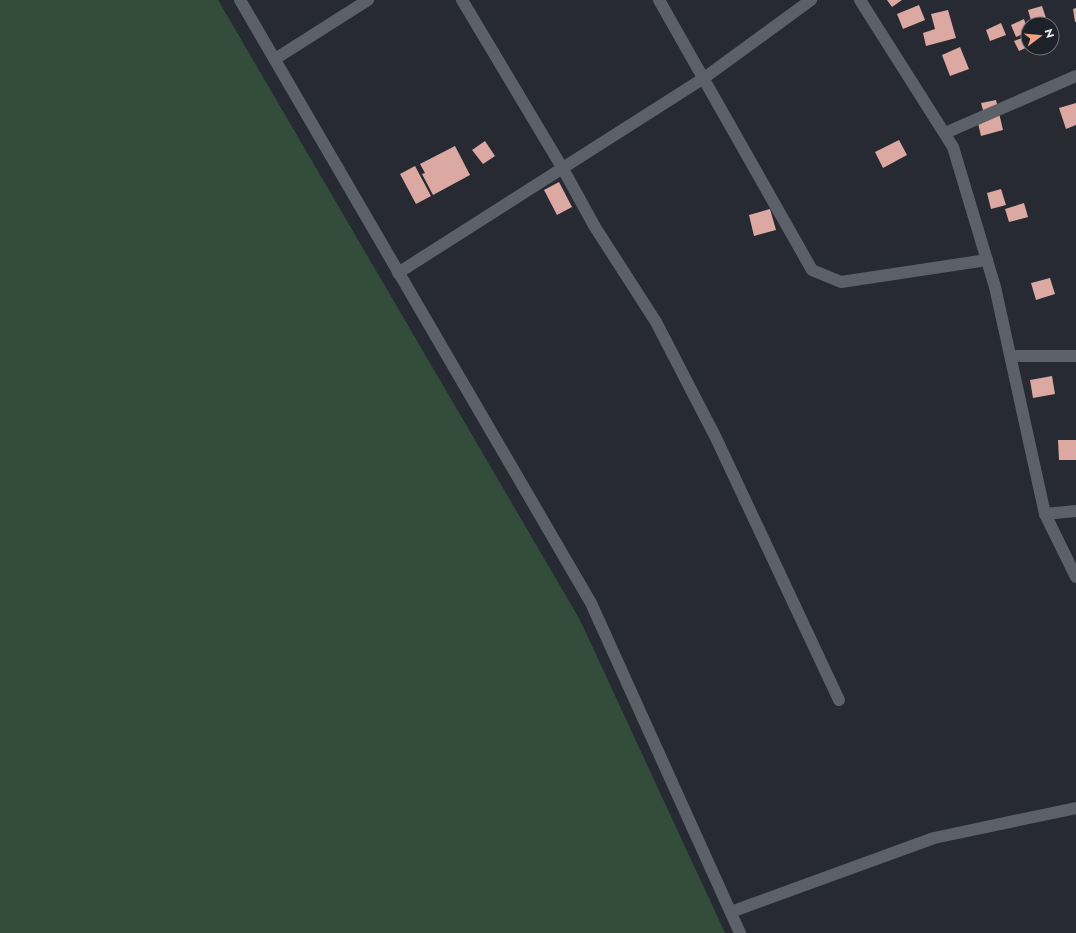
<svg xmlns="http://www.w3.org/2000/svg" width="1076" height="933" viewBox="0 0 1076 933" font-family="Jost,sans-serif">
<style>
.green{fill:#324e3b}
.building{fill:#dba9a1}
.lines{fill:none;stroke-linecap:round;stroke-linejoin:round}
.minor{stroke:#5c6069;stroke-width:12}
.secondary{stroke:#5c6069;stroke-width:12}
</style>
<rect width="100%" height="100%" fill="#272a33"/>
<polygon class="green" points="0,0 218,0 580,620 725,933 0,933"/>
<g class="building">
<polygon points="887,0 902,0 892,7"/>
<polygon points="919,5 925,20 903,29 897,14"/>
<polygon points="1042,6 1048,24 1032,24 1028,10"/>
<polygon points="1076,8 1076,22 1075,22 1073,9"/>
<polygon points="948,10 956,38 926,46 923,33 935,29 931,14"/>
<polygon points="1024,19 1028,32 1016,37 1011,25"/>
<polygon points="1001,23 1006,35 990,41 986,30"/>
<polygon points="1028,36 1028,47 1019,51 1014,41"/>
<polygon points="960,47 969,69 950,76 942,55"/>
<polygon points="996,100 1003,130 981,136 977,119 985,117 981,103"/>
<polygon points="1076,103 1076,125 1066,129 1059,108"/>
<polygon points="899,140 907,155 883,168 875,152"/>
<polygon points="485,141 495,156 483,164 472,150"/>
<polygon points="455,146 470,175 433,195 422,174 425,173 420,164"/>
<polygon points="415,166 431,196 416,204 400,174"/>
<polygon points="559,182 572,207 557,215 544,190"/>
<polygon points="1001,189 1006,205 991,209 987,193"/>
<polygon points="1024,203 1028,217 1009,222 1005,209"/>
<polygon points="770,209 776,230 754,236 749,215"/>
<polygon points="1050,278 1055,294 1036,300 1031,283"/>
<polygon points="1052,376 1055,394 1033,398 1030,380"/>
<polygon points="1058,440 1076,440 1076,460 1059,460"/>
</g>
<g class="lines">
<g class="minor">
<polyline points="462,0 563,169 595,227 656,322 716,438 839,700"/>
<polyline points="659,0 812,270 841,282 987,260"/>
<polyline points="860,0 953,147 995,287 1045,514 1076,577"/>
<polyline points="275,59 368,0"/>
<polyline points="945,133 1076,76"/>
<polyline points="398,273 704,78 811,0"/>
<polyline points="1011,356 1076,356"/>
<polyline points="1045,514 1076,511"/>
<polyline points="731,912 934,838 1076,808"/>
</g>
<polyline class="secondary" points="240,0 591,603 740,933"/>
</g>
<g transform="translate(1040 36) rotate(74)"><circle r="19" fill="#1d2129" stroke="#6f737a"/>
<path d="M0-3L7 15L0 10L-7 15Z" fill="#f1a17d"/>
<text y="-6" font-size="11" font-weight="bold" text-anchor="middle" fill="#ebedf3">N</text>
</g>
</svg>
